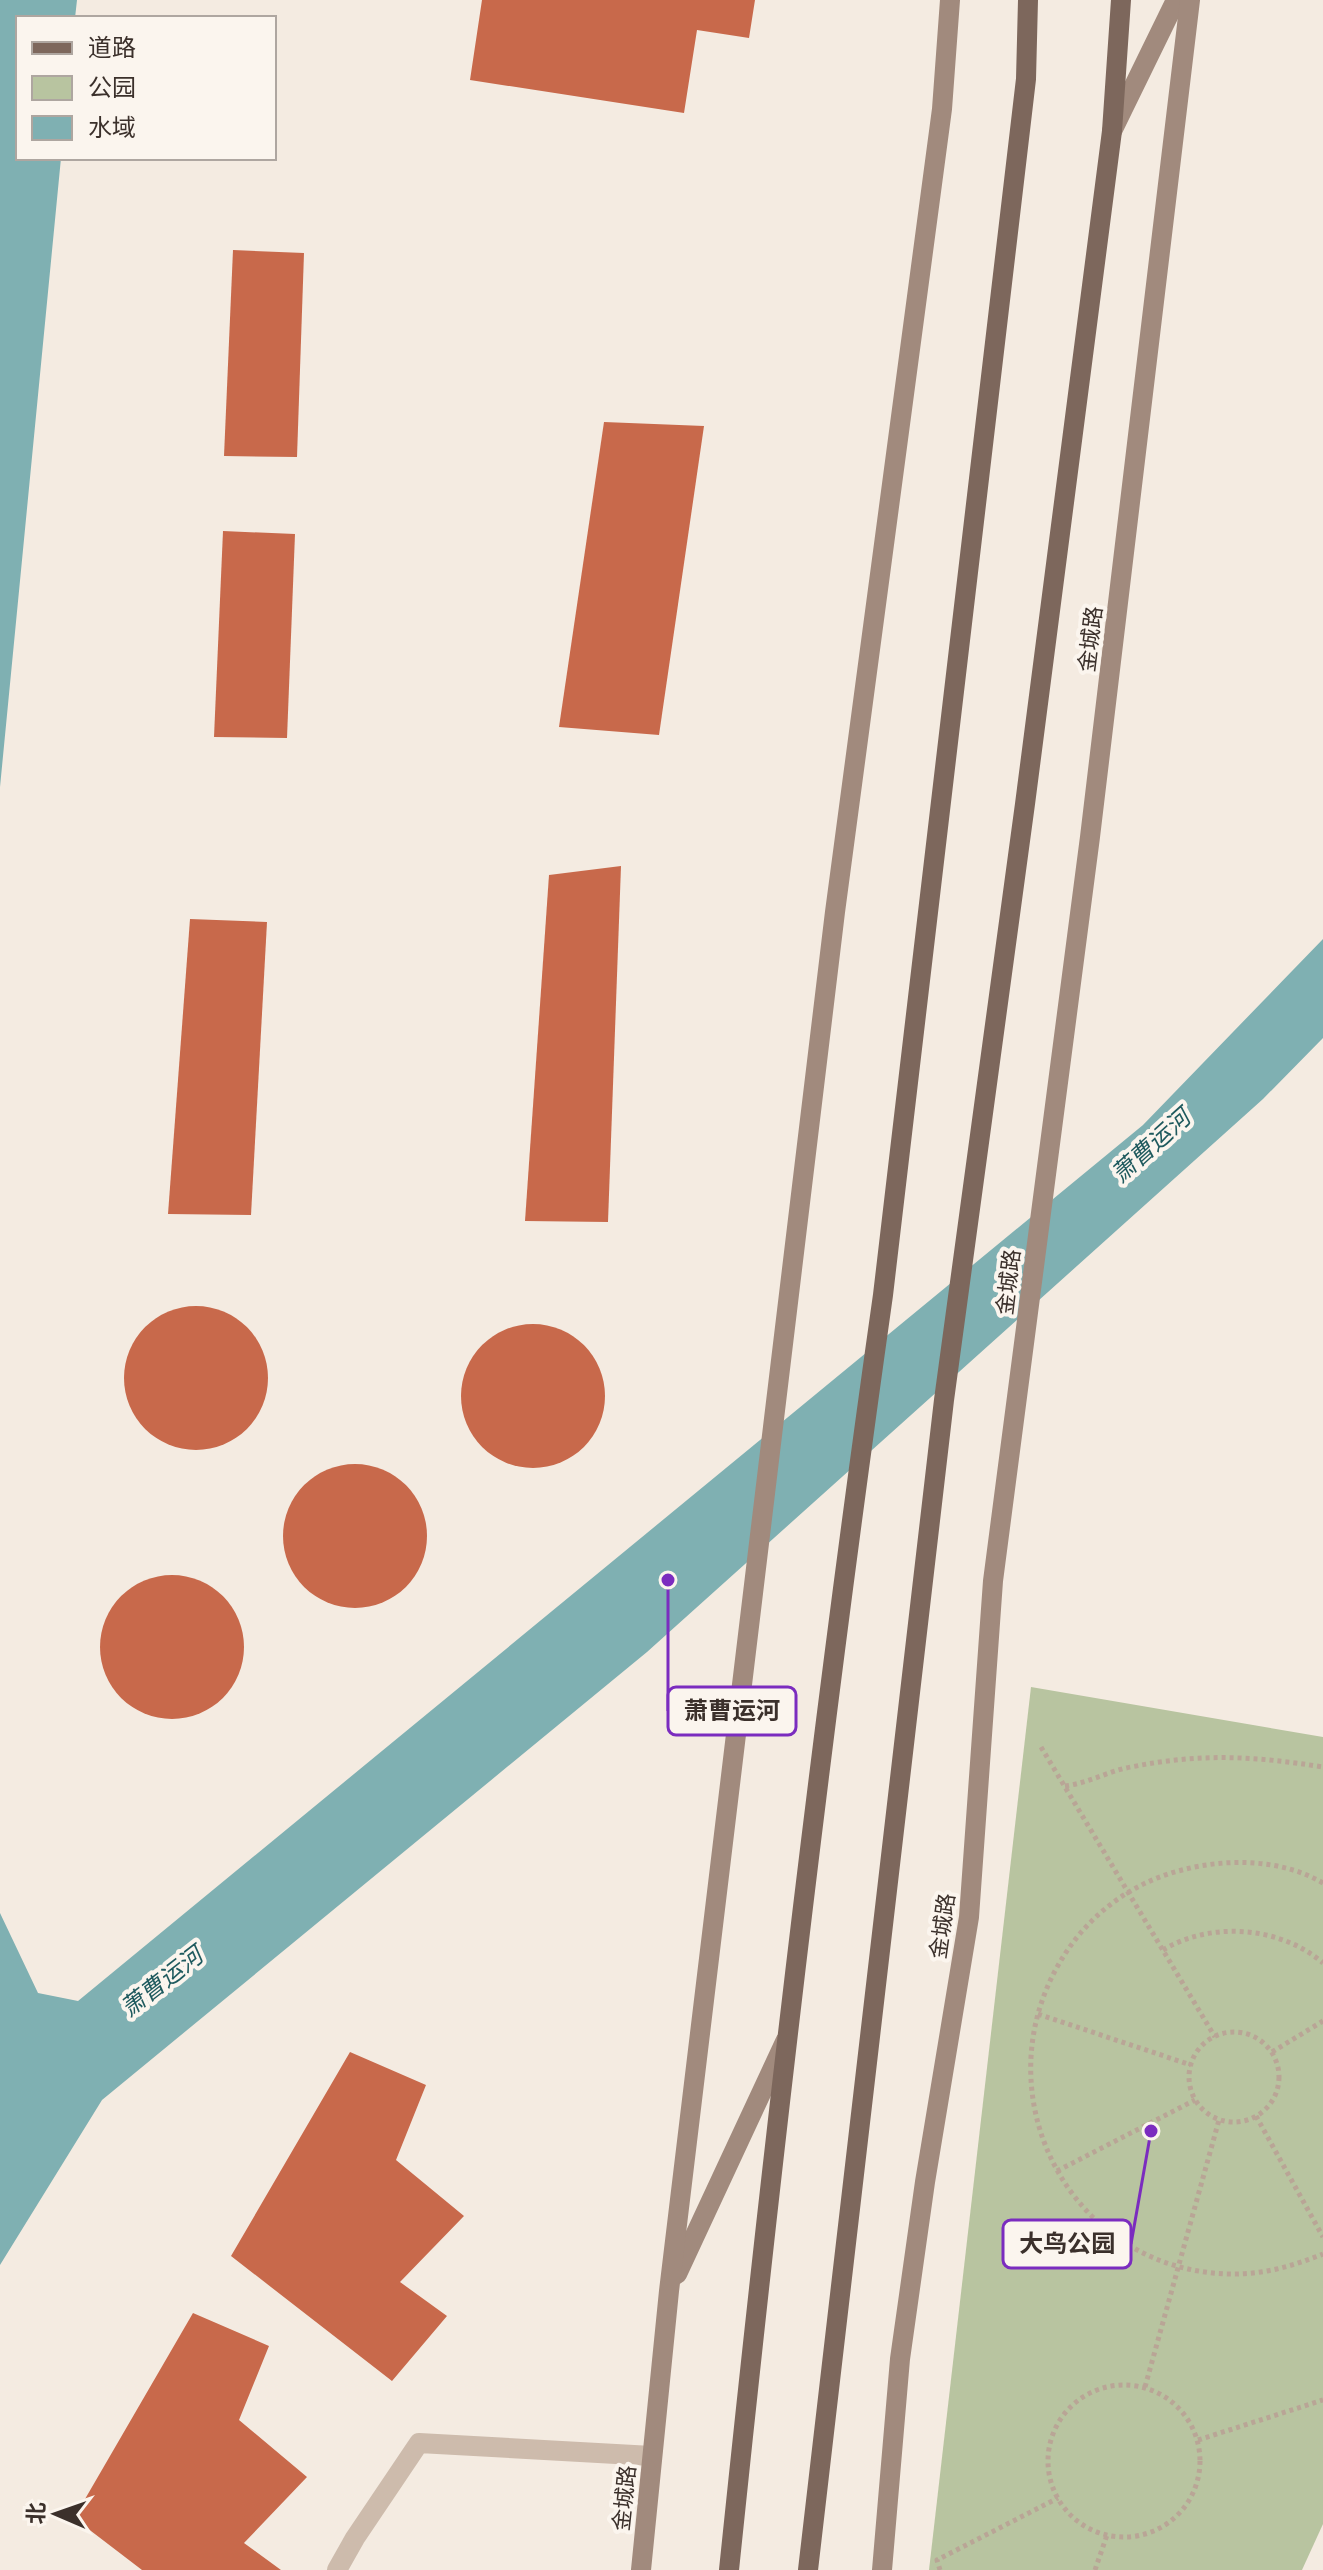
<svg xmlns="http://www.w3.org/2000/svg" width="1323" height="2570" viewBox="0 0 1323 2570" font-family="Poppins,'Noto Sans SC',sans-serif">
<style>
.green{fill:#b8c4a0}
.water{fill:#7fb0b2}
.building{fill:#c8694b}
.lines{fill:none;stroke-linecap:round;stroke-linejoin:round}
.path{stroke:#b9a596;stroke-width:5;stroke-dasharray:4 4;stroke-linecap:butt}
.minor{stroke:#cdbbac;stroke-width:20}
.secondary{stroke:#a18a7d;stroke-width:20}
.primary{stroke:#7d675c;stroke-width:20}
.labels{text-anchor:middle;stroke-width:8;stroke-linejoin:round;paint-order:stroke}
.street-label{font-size:22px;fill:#3b302b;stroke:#fbf5ee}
.water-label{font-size:24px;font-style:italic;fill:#1f5a5e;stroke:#fbf5ee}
.leader{fill:none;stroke:#7b2cbf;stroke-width:3}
.callout-dot{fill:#7b2cbf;stroke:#fbf5ee;stroke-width:3}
.callout{fill:#fbf5ee;stroke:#7b2cbf;stroke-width:3}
.callout-label{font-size:24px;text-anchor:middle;font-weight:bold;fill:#3b302b}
</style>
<rect width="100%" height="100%" fill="#f4ebe1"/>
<polygon class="green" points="1031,1687 1323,1737 1323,2524 1302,2570 929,2570"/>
<g class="water">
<polygon points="0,0 77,0 75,18 18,18 18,158 61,158 0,787"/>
<polygon points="1323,939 1323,1038 1263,1099 647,1652 102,2100 0,2265 0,1913 38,1993 78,2001 1143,1125"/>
</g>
<g class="building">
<polygon points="482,0 755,0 749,38 697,30 684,113 470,80"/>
<polygon points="233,250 304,253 297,457 224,456"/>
<polygon points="604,422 704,426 659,735 559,727"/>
<polygon points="223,531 295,534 287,738 214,737"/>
<polygon points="621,866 608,1222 525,1221 549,875"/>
<polygon points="190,919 267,922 251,1215 168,1214"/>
<circle cx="196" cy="1378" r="72"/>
<circle cx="533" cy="1396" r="72"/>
<circle cx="355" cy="1536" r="72"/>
<circle cx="172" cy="1647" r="72"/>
<polygon points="350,2052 426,2085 396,2160 464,2216 400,2282 447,2316 392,2381 231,2256"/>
<polygon points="193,2313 269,2346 239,2420 307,2477 244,2543 281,2570 142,2570 74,2518"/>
</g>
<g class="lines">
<g class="path">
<polyline points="1041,1747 1215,2037"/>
<path d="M 1065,1786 C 1089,1783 1108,1771 1131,1767 C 1200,1753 1254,1756 1323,1767"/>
<path d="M 1323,1883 C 1282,1859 1227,1858 1182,1870 C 1130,1883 1087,1916 1060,1962 C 981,2096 1070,2270 1229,2274 C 1262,2275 1293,2266 1323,2254"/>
<path d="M 1163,1950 C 1211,1921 1280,1926 1323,1963"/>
<polyline points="1038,2014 1191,2065"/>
<circle cx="1234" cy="2077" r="45"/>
<polyline points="1272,2052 1323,2021"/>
<polyline points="1256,2116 1323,2237"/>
<polyline points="1057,2171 1195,2100"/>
<circle cx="1124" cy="2461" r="76"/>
<polyline points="1145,2387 1219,2120"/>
<polyline points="1198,2440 1323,2400"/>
<polyline points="940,2570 937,2560 1058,2498"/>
<polyline points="1095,2570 1107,2535"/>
</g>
<polyline class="minor" points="337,2570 355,2538 419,2443 652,2456"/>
<g class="secondary">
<polyline points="1112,131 1176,0"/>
<polyline points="677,2274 785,2042"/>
<polyline points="641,2570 669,2291 835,912 942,109 950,0"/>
<polyline points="882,2570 900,2359 925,2182 969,1917 993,1581 1090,837 1190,0"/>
</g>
<g class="primary">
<path d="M 729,2570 C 773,2144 823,1718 883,1295 L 1026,79 L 1028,0"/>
<polyline points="808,2570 944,1400 1025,804 1112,131 1121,0"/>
</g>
</g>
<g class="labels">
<g class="street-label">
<text transform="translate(1090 639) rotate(-83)" y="8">金城路</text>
<text transform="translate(1008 1282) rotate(-83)" y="8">金城路</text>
<text transform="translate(942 1926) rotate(-82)" y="8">金城路</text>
<text transform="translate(624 2498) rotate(-84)" y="8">金城路</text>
</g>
<g class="water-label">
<text transform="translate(1151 1146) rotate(-42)" y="8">萧曹运河</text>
<text transform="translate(162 1982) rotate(-38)" y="8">萧曹运河</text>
</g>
</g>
<path class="leader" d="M668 1580L668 1711M1151 2131L1131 2244"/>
<g class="callout-dot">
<circle cx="668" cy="1580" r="8"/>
<circle cx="1151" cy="2131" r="8"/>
</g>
<g class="callout">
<rect x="668" y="1687" width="128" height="48" rx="8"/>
<rect x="1003" y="2220" width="128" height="48" rx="8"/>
</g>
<g class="callout-label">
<text x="732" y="1719">萧曹运河</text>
<text x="1067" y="2252">大鸟公园</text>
</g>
<rect x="16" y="16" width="260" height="144" fill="#fbf5ee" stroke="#aea6a0" stroke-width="2"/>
<rect x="32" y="42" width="40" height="12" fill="#7d675c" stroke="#aea6a0" stroke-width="2"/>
<text x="88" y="56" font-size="24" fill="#3b302b">道路</text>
<rect x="32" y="76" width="40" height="24" fill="#b8c4a0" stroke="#aea6a0" stroke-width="2"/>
<text x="88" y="96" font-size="24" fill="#3b302b">公园</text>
<rect x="32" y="116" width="40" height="24" fill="#7fb0b2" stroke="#aea6a0" stroke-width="2"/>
<text x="88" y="136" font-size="24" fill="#3b302b">水域</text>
<g transform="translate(56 2514) rotate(272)" stroke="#fbf5ee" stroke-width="6" paint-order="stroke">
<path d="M0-6L14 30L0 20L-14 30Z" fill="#3b302b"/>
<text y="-12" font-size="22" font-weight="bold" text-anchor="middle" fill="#3b302b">北</text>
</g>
</svg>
